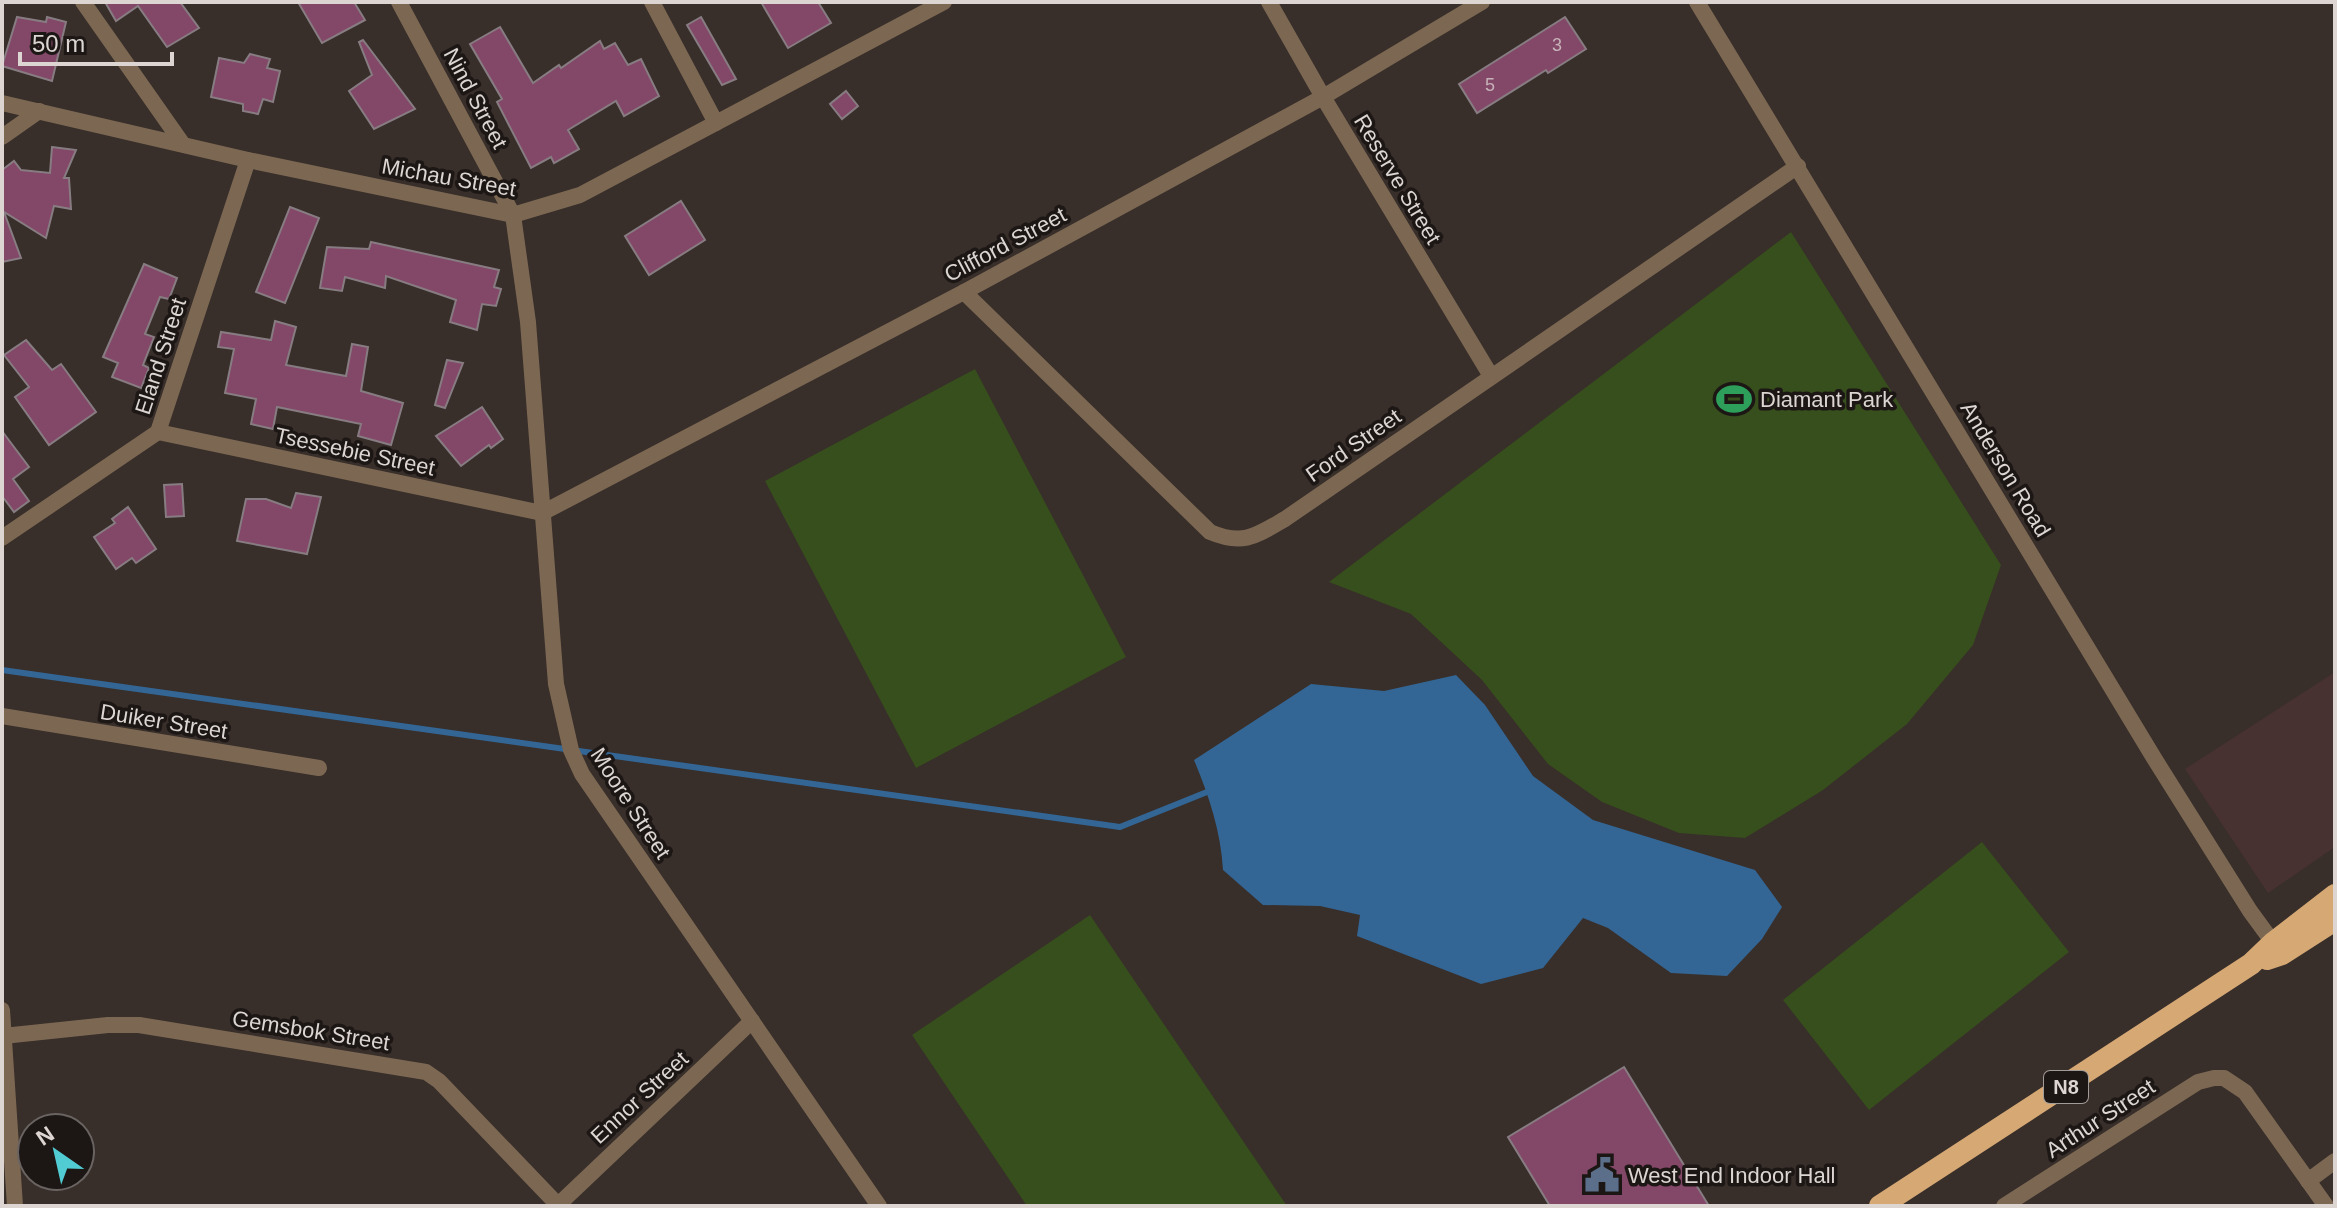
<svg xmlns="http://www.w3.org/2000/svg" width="2337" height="1208" viewBox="0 0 2337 1208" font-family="Arial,sans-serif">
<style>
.commercial{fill:#473231}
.green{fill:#374e1d}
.water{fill:#336694}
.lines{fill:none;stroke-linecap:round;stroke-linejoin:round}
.stream{stroke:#336694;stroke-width:6}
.building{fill:#834768;stroke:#877c81;stroke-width:2}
.minor{stroke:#7c6852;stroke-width:16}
.trunk{stroke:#d5a874;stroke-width:22}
.labels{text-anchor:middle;stroke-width:7;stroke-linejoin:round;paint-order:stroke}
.number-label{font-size:18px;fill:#c6b2b8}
.shield{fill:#1c1715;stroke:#a29c99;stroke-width:2}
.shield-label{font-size:20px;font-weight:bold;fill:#dcd5d2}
.street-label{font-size:22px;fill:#dcd5d2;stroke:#1c1715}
.poi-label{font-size:22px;fill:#dcd5d2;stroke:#1c1715;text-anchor:start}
</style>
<rect width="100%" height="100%" fill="#382e2a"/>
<polygon class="commercial" points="2335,672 2335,847 2268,893 2185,769"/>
<g class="green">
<polygon points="1791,232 2001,565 1973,645 1907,724 1823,790 1745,838 1679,833 1602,802 1548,764 1482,680 1411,614 1329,582"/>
<polygon points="975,369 1126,657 916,768 765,481"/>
<polygon points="1982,842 2069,952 1869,1110 1783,1000"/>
<polygon points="1090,915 1287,1206 1027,1206 912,1035"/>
</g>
<path class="water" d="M 1456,675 L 1485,705 L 1533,776 L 1593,820 L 1755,870 L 1782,907 L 1762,939 L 1727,976 L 1671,973 L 1608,928 L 1583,918 L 1543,968 L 1481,984 L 1357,936 L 1360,915 L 1320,906 L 1263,905 L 1223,870 C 1221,832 1209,796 1194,760 L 1311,684 L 1384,691 Z"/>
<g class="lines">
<polyline class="stream" points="2,670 1120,827 1207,792"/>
</g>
<g class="building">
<polygon points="105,2 180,2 199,28 167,47 138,6 116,21"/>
<polygon points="298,2 354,2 365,20 322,43"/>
<polygon points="761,2 818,2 831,23 788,48"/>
<polygon points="17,17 46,22 47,17 66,22 52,81 2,66"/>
<polygon points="701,17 736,79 722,85 687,25"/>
<polygon points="1565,17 1586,49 1548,73 1546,70 1477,113 1459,84"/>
<polygon points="500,27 533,83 559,65 561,68 600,41 604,49 615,43 628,65 641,59 659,96 624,116 616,101 568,130 579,149 554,163 551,157 531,168 497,102 502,99 470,44"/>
<polygon points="363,40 415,109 374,129 349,91 372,75 359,42"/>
<polygon points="250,54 270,59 267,68 280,71 273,102 263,99 258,114 243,111 243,104 211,97 219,58 244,63"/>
<polygon points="846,91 858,106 842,119 830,104"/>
<polygon points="52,147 76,150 64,178 69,178 71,209 54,206 46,238 4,212 21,258 2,262 2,170 14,161 21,170 50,173"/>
<polygon points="681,201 705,240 649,275 625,236"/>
<polygon points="290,207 319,218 285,303 256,292"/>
<polygon points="371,242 499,270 494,287 501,289 496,306 482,304 477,330 450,322 456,300 386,276 385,288 345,277 342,291 320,288 327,247 369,249"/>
<polygon points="144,264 177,278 169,299 160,297 145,334 154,337 143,365 149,368 141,388 112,377 118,363 103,357"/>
<polygon points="275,321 296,327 286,365 346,376 352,344 368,347 361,391 403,403 391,445 358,436 361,424 277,407 273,429 251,424 256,399 225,393 234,349 218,347 221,332 271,340"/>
<polygon points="26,340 52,370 61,364 96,412 49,445 15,397 29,387 4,355"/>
<polygon points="447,360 463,363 445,408 435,405"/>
<polygon points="482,407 503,439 491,448 489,445 461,466 436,436"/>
<polygon points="2,431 29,467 13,479 29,501 14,512 2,496"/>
<polygon points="182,484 184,516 166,517 164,485"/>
<polygon points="296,493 321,497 307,554 237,541 246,499 266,499 291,508"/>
<polygon points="128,507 156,549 136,563 132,558 116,569 94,537 115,523 112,519"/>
<polygon points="1624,1067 1709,1206 1550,1206 1508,1137"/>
</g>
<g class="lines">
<g class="minor">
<polyline points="83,2 182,143"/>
<polyline points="399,2 513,215 528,322 556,684 571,750 582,774 879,1206"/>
<polyline points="652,2 716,123"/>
<polyline points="1269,2 1323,97 1491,376"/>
<polyline points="1697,2 2154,758 2250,911 2280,952"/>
<polyline points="2,103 248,160 513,215 580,195 944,2"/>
<polyline points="2,137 39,111"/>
<path d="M 964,292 L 1210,532 C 1243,546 1256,536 1285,519 L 1798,166"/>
<polyline points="158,432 542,513 964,292 1323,97 1482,2"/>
<polyline points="2,538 158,432 248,160"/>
<polyline points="2,716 319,768"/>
<polyline points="2,1010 15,1206"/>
<polyline points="3,1036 108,1025 139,1025 426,1072 439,1081 558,1205"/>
<polyline points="2308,1181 2335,1161"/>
<polyline points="557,1206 752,1021"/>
<polyline points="2004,1206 2198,1082 2214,1078 2224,1078 2245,1092 2326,1206"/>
</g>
<g class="trunk">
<polyline points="2267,959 2282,954 2335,920"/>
<polyline points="1880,1206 2251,964 2273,943 2335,895"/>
</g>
</g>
<defs>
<g id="stadium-bare" transform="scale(2.76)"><path d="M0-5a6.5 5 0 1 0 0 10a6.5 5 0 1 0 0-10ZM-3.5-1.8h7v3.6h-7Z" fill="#2e9e5b" stroke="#1c1715" stroke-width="2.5" paint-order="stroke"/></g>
<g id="civic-bare" transform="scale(2.76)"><path d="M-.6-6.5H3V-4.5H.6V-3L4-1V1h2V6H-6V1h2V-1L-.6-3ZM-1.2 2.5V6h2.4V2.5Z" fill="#5c6f8a" stroke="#1c1715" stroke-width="2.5" paint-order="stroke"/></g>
</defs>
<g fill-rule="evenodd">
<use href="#stadium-bare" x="1734" y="399"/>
<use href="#civic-bare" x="1602" y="1175"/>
</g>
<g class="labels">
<g class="number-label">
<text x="1557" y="51">3</text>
<text x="1490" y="91">5</text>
</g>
<rect class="shield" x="2044" y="1071" width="44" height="32" rx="6"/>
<g class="shield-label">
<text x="2066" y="1094">N8</text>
</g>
<g class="street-label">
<text transform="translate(476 98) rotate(62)" y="8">Nind Street</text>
<text transform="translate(449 177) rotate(10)" y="8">Michau Street</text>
<text transform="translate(1398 179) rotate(59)" y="8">Reserve Street</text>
<text transform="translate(1005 244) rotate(-28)" y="8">Clifford Street</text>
<text transform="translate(160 356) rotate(-72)" y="8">Eland Street</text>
<text transform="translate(1353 445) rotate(-35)" y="8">Ford Street</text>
<text transform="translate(355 451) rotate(12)" y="8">Tsessebie Street</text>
<text transform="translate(2006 469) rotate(59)" y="8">Anderson Road</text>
<text transform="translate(164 721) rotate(9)" y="8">Duiker Street</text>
<text transform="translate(631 803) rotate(57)" y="8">Moore Street</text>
<text transform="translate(311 1030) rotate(9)" y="8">Gemsbok Street</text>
<text transform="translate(639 1097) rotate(-43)" y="8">Ennor Street</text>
<text transform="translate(2100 1118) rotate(-33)" y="8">Arthur Street</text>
</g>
<g class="poi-label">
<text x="1760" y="407">Diamant Park</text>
<text x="1628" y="1183">West End Indoor Hall</text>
</g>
</g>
<rect width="2337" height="1208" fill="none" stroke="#dcd5d2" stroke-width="8"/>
<g transform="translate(56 1152) rotate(326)"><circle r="38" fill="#1c1715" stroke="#696361" stroke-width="2"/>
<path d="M0-6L14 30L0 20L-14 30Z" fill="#51ccd3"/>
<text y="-12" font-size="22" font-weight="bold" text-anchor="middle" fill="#dcd5d2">N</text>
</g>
<path d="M20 52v12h152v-12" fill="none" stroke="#dcd5d2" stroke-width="4"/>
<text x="32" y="52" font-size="24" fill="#dcd5d2" stroke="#1c1715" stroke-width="6" paint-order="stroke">50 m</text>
</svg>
